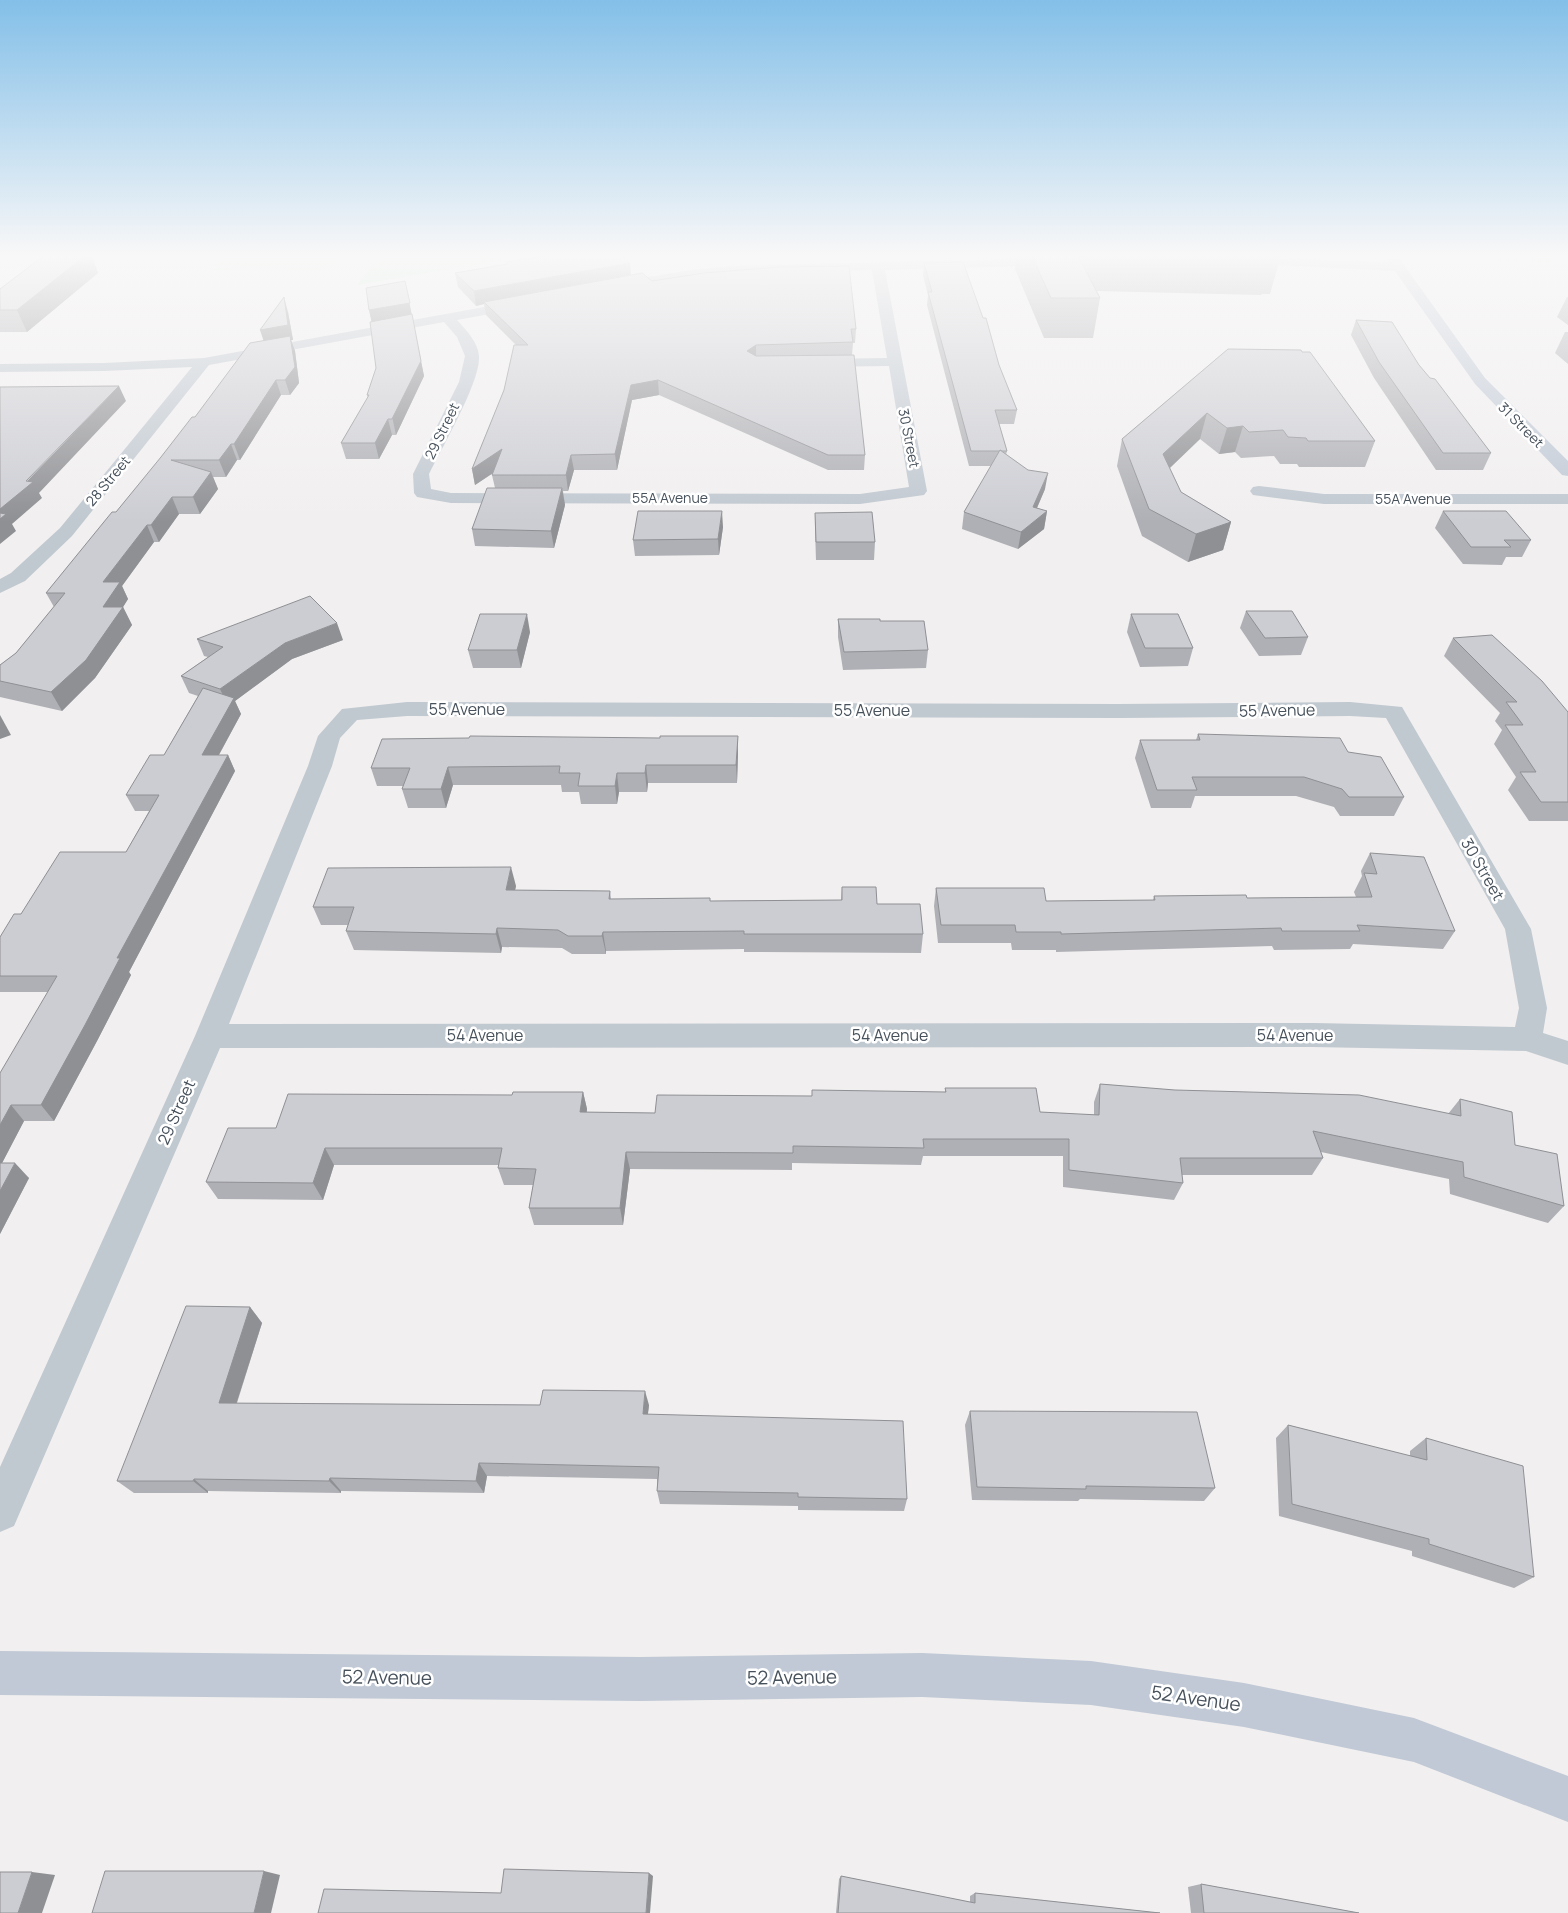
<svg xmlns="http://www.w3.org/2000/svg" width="1568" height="1913" viewBox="0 0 1568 1913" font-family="Manrope,sans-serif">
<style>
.green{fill:#bfedd3}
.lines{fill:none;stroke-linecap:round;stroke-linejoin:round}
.street{fill:#c0c8d0;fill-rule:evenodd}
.secondary{fill:#c0c9d5;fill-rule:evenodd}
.wall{fill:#afb0b5}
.shaded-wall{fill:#8f9094}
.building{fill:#cccdd3;stroke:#8f9094}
.labels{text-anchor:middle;stroke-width:5;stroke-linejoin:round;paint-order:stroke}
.far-street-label{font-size:14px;fill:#47515b;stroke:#fff}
.street-label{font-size:16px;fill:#47515b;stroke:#fff}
.near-street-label{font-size:19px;fill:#47515b;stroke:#fff}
</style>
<rect width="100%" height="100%" fill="#f1efef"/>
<g class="green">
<polygon points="225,254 342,254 330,269 210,270"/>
<polygon points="381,254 539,254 357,285"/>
<polygon points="1452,254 1558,254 1560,257 1550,263 1468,259"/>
</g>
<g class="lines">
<g class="street">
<polygon points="1241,256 1397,263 1403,267 1397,271 1237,263 1235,260 1237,257"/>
<path d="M 1053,258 L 1057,259 L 1059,262 L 1057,265 L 885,270 L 927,491 L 924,495 L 860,504 L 451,503 L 417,497 L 414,493 L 413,474 L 459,382 L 465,356 L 457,337 L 444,322 L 209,365 L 72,536 L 25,581 L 0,593 L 0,579 L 11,573 L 60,528 L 192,367 L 104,371 L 0,372 L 0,364 L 104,363 L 204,358 L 523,300 L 528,301 L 530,304 L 528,307 L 457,320 C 466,330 478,342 479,356 C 481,381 441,449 429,474 L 431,489 L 451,493 L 860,494 L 909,487 L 889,366 L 817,367 L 810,363 L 817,359 L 887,358 L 872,270 L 731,274 L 612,291 L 607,290 L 606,287 L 607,284 L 691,270 L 731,266 Z"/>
<polygon points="1259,486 1324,494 1568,494 1568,504 1324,504 1253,495 1250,491 1253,487"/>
<path d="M 407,702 L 1119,704 L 1350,702 L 1402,707 L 1531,929 L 1547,1008 L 1543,1033 L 1568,1041 L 1568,1065 L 1526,1051 L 1313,1047 L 220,1048 L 14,1526 L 0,1532 L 0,1467 L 195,1036 L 308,766 L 318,736 L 342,709 ZM 407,716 L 1119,718 L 1350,716 L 1386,718 L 1505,929 L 1519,1008 L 1515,1027 L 1313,1023 L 229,1024 L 332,766 L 340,738 L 357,720 Z"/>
</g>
<g class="secondary">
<polygon points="1383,254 1396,254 1485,378 1568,461 1568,476 1562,475 1475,384"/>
<polygon points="0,1651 640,1657 922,1653 1091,1661 1244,1683 1414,1718 1568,1776 1568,1822 1414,1762 1244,1727 1091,1705 922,1697 640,1701 0,1695"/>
</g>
</g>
<g class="wall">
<polygon points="46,254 91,254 98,273 27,332 0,332 0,289"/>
<polygon points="1009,254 1280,254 1281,255 1270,294 1262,294 1261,295 1097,291 1100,298 1093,338 1044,338 1015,269 1017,257 1010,257"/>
<polygon points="506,262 631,275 652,281 856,329 855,343 853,343 852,355 865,455 864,470 828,470 659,395 632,400 617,470 574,470 568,491 563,491 565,505 554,548 475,546 472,529 495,488 492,475 493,473 475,485 472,469 504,390 516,345 486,315 484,304 476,306 458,287 455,273 506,264"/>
<polygon points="924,263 999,365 1017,410 1014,424 999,424 1007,451 1006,455 1045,489 1037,508 1047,511 1044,529 1018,549 962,529 964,512 991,466 969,466 927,305 928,295 923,275"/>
<polygon points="405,281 424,376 396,435 392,435 379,459 346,459 341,443 368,398 367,395 376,368 372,322 369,310"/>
<polygon points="1567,297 1568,297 1568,325 1557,317"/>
<polygon points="288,312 293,340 291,340 295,351 299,383 290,395 281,395 240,460 237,460 226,477 213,477 218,489 200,514 179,514 159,542 154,542 122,586 128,599 123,607 132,625 95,678 62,711 0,697 0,665 16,653 54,607 46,593 116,512 195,417 263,341"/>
<polygon points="1356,320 1419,365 1491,453 1483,470 1436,470 1374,378 1351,335"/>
<polygon points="1565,332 1568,332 1568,364 1555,353"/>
<polygon points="1228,349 1375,441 1365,467 1299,467 1297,464 1280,464 1274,456 1241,458 1235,452 1219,454 1200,439 1170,468 1181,492 1231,522 1223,550 1188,562 1142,536 1117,466 1122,439"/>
<polygon points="1443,511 1531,540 1522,557 1506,557 1502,565 1463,564 1435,528"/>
<polygon points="815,513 875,542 874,560 816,560 815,530"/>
<polygon points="723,527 719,555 635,556 633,540"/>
<polygon points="1246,611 1308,637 1301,655 1259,656 1240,628"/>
<polygon points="1131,614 1193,648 1188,666 1140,667 1127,632"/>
<polygon points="838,619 880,621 928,650 926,668 843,670 838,637"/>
<polygon points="530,632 521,668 473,668 468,650"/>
<polygon points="1453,638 1568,712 1568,821 1529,821 1508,790 1516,777 1494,744 1502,730 1495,721 1500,713 1444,656"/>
<polygon points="197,639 343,640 292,659 235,701 241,714 219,755 228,755 235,771 129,972 131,975 97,1041 54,1121 24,1121 2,1163 29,1178 0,1234 1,1073 48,992 0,992 0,937 21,914 126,852 149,811 135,811 126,795 164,755 198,696 189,693 181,676 208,657 204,656"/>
<polygon points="1198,734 1348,752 1404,797 1394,816 1340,816 1334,807 1296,796 1195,796 1191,808 1151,808 1135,758 1140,740 1196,740"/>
<polygon points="738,736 738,754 737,783 648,783 647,792 619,792 617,804 581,804 579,792 562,792 561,785 453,785 446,808 408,808 402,789 403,786 377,786 371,768 660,738"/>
<polygon points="1370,853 1455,931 1443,949 1353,944 1350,949 1274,950 1272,946 1056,952 1056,950 1012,950 1011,943 938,943 934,906 936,888 1046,901 1153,900 1154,896 1247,898 1356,897 1354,892 1362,876 1361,871"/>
<polygon points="516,886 515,890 610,891 611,899 711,901 841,900 842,887 877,904 923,934 921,953 744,952 744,949 606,951 606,954 572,954 562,948 502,947 501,953 354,950 346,931 348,925 321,925 313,907"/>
<polygon points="1100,1084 1448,1114 1460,1099 1515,1145 1564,1206 1548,1223 1450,1194 1449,1179 1321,1152 1323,1158 1312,1175 1182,1175 1183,1183 1174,1200 1063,1187 1063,1156 923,1156 921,1165 792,1163 792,1170 630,1169 623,1225 534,1225 529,1208 533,1185 504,1185 498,1168 499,1165 334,1165 323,1200 218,1199 206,1182 276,1128 512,1095 583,1092 587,1109 587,1112 655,1113 812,1096 945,1092 945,1088 1040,1112 1094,1115 1094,1102"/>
<polygon points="250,1307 262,1323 237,1403 540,1405 649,1405 648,1414 907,1499 904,1511 798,1510 798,1506 660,1504 657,1491 657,1479 487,1476 484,1493 341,1491 341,1493 208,1491 208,1493 134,1493 117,1481"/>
<polygon points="970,1411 1215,1488 1204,1501 1080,1499 1078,1501 972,1500 965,1425"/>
<polygon points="1288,1425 1410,1456 1410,1451 1426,1438 1534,1577 1514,1588 1412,1556 1412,1551 1279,1516 1276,1438"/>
<polygon points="841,1876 970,1902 970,1896 975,1893 1160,1913 836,1913 839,1879"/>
<polygon points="1201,1884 1359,1913 1191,1913 1188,1887"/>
</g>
<g class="shaded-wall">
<polygon points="87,254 91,254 98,273 27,332 17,310"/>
<polygon points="630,263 631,277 484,302 484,304 476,306 474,291"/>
<polygon points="405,281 424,376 396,435 369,310"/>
<polygon points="284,297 288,312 293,340 291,340 295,351 299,383 290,395 285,380 265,345 260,330"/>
<polygon points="756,345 756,359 747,351"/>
<polygon points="276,380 281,395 240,460 234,444"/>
<polygon points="658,380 659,395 632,400 617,470 615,454 631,385"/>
<polygon points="119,386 126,401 39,493 42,498 12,524 16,531 0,544 0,509"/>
<polygon points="1207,413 1200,439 1157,480 1163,454"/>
<polygon points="388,419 392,435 379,459 375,443"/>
<polygon points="1243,426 1235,452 1219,454 1227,428"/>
<polygon points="231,444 237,460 226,477 219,460"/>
<polygon points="502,449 505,465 475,485 472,469"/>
<polygon points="571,455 574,470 568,491 566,475"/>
<polygon points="211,472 218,489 200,514 193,497"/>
<polygon points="1048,473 1045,489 1030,524 1033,507"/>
<polygon points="562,488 565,505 554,548 551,531"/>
<polygon points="172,497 179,514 159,542 151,525"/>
<polygon points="722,511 723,527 719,555 718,539"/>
<polygon points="1047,511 1044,529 1018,549 1021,532"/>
<polygon points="1231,522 1223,550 1188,562 1196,534"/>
<polygon points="147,525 154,542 122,586 128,599 123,607 132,625 95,678 62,711 51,692 103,607 103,582"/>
<polygon points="527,614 530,632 521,668 517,650"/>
<polygon points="337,623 343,640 292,659 235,701 241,714 210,771 202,755 228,706 220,689 285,643"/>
<polygon points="0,715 11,735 0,739"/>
<polygon points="738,736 738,754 737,783 736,765"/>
<polygon points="228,755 235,771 129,972 131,975 97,1041 54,1121 41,1105 117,958"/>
<polygon points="646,765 648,783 647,792 645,773"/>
<polygon points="448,767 453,785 446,808 441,789"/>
<polygon points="617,773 619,792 617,804 615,786"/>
<polygon points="511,867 516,886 511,908 506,890"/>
<polygon points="497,928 502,947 501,953 496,934"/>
<polygon points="603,932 606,951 606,954 602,936"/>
<polygon points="583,1092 587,1109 584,1130 580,1112"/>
<polygon points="11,1105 24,1121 0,1167 0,1125"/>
<polygon points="325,1148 334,1165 323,1200 313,1183"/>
<polygon points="626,1152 630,1169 623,1225 620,1208"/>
<polygon points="15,1163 29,1178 0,1234 0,1191"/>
<polygon points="250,1307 262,1323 232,1417 219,1403"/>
<polygon points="645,1391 649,1405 646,1428 643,1414"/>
<polygon points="479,1463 487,1476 484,1493 476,1481"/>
<polygon points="330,1478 341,1491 341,1493 329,1481"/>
<polygon points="194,1479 208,1491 208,1493 193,1481"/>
<polygon points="264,1871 280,1875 271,1913 254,1913"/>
<polygon points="32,1872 55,1875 42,1913 18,1913"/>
<polygon points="649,1873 653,1876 650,1913 646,1913"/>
</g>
<g class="building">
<polygon points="46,254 87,254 17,310 0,310 0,289"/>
<polygon points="557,254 619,254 630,263 474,291 455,273 508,264 506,262"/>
<polygon points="1031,254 1077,254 1100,298 1051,298"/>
<polygon points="1182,254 1280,254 1281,255 1271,255 1272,257"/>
<polygon points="963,262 983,318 986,318 999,365 1017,410 995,410 1007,451 1002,451 1000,450 999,451 971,451 928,292 932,292 924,263"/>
<polygon points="849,266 856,329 851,329 853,342 756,345 747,351 756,356 854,355 865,455 828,455 658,380 631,385 615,454 571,455 566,475 492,475 502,449 472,469 504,390 514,345 528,345 484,302 642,273 652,281 704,273 780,267"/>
<polygon points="405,281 410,303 369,310 366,288"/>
<polygon points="284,297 288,325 260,330"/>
<polygon points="412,314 421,361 392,419 388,419 375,443 341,443 369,395 367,395 376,368 370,322"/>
<polygon points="1356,320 1392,322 1419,365 1430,378 1435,379 1491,453 1443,453 1379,362"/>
<polygon points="290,336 295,367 285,380 276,380 234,444 231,444 219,460 171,460 211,472 193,497 172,497 151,525 147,525 103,582 120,582 103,607 123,607 86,660 51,692 0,681 0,665 16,653 65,593 46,593 112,512 116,512 161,457 192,417 195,417 250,343"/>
<polygon points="1228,349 1301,350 1302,352 1310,352 1375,441 1308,441 1306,438 1288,437 1283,430 1249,432 1243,426 1227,428 1207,413 1163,454 1181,492 1231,522 1196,534 1149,509 1122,439"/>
<polygon points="119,386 26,481 33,482 0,509 0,387"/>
<polygon points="1000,450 1028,470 1048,473 1033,507 1047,511 1021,532 964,512"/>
<polygon points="487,488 562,488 551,531 472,529"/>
<polygon points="638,511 722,511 718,539 633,540"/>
<polygon points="1443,511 1506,511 1531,540 1504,540 1511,547 1471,547"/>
<polygon points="872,512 875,542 816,542 815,513"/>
<polygon points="0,513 6,514 0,519"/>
<polygon points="310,596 337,623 285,643 220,689 181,676 223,647 197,639"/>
<polygon points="1246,611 1292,611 1308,637 1265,638"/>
<polygon points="480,614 527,614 517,650 468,650"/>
<polygon points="1131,614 1178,614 1193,648 1145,648"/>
<polygon points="838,619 880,619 880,621 924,621 928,650 844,652"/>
<polygon points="1492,635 1542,681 1568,712 1568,802 1541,802 1520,772 1536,772 1505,725 1523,725 1506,702 1517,702 1453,638"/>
<polygon points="203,688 234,698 202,755 228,755 117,958 120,958 85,1025 41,1105 11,1105 0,1125 0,1073 57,976 0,976 0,937 14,914 21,914 60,852 126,852 159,795 126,795 150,755 164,755"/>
<polygon points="1198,734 1340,738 1348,752 1381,757 1404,797 1349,797 1342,789 1304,777 1192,777 1197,790 1157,790 1140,740 1200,740"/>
<polygon points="470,736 660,738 660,736 738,736 736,765 646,765 645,773 617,773 615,786 578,786 580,773 559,773 560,766 448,767 441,789 402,789 410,768 371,768 382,739 469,738"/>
<polygon points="1370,853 1424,857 1455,931 1357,925 1360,931 1282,931 1281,928 1061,934 1061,932 1016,932 1015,925 941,925 936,888 1044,888 1046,901 1155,900 1154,896 1246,895 1247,898 1372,897 1364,873 1377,874"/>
<polygon points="511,867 506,890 610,891 609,899 710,898 710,901 842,900 842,887 876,887 877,904 920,904 923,934 744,934 744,931 603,932 602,936 568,936 558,930 497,928 496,934 346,931 354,907 313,907 328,868"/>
<polygon points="1100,1084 1175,1090 1359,1095 1461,1116 1460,1099 1512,1112 1515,1145 1557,1154 1564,1206 1464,1177 1463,1162 1313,1131 1323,1158 1180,1158 1183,1183 1069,1170 1069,1139 923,1139 924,1148 793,1146 793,1153 626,1152 620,1208 529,1208 536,1169 498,1168 502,1148 325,1148 313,1183 206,1182 228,1128 276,1128 288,1094 512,1095 513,1092 583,1092 580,1112 655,1113 657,1095 812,1096 812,1090 946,1092 945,1088 1036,1088 1040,1112 1099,1115"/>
<polygon points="0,1163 15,1163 0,1191"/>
<polygon points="186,1306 250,1307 219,1403 540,1405 543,1390 645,1391 643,1414 903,1421 907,1499 798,1497 798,1493 657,1491 659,1467 479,1463 476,1481 330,1478 329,1481 194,1479 193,1481 117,1481"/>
<polygon points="970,1411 1197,1412 1215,1488 1086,1486 1086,1489 977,1487"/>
<polygon points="1288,1425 1427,1460 1426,1438 1523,1466 1534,1577 1429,1544 1429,1539 1292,1504"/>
<polygon points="504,1869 649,1873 646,1913 318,1913 324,1889 501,1893"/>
<polygon points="105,1871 264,1871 254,1913 92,1913"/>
<polygon points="0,1872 32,1872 18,1913 0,1913"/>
<polygon points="841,1876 975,1903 975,1893 1160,1913 838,1913"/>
<polygon points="1201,1884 1359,1913 1204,1913"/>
</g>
<linearGradient id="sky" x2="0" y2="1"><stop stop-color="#83bfe8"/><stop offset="0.49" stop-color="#f9f8f8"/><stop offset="1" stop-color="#f9f8f8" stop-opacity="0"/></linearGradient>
<rect width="1568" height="522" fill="url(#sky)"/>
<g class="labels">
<g class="far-street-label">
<text transform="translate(1521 425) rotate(45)" y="5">31 Street</text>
<text transform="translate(442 431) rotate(-64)" y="5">29 Street</text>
<text transform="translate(909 438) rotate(79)" y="5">30 Street</text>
<text transform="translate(108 481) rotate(-50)" y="5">28 Street</text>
<text x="670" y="503">55A Avenue</text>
<text x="1413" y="504">55A Avenue</text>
</g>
<g class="street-label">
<text x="467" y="715">55 Avenue</text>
<text x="872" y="716">55 Avenue</text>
<text transform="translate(1277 710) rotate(-1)" y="6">55 Avenue</text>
<text transform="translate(1483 869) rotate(60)" y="6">30 Street</text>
<text x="485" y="1041">54 Avenue</text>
<text x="890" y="1041">54 Avenue</text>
<text x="1295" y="1041">54 Avenue</text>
<text transform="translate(176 1112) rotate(-66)" y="6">29 Street</text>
</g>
<g class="near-street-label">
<text transform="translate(387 1677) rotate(1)" y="7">52 Avenue</text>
<text transform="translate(792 1677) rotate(-1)" y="7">52 Avenue</text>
<text transform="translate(1196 1698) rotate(8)" y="7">52 Avenue</text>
</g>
</g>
</svg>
